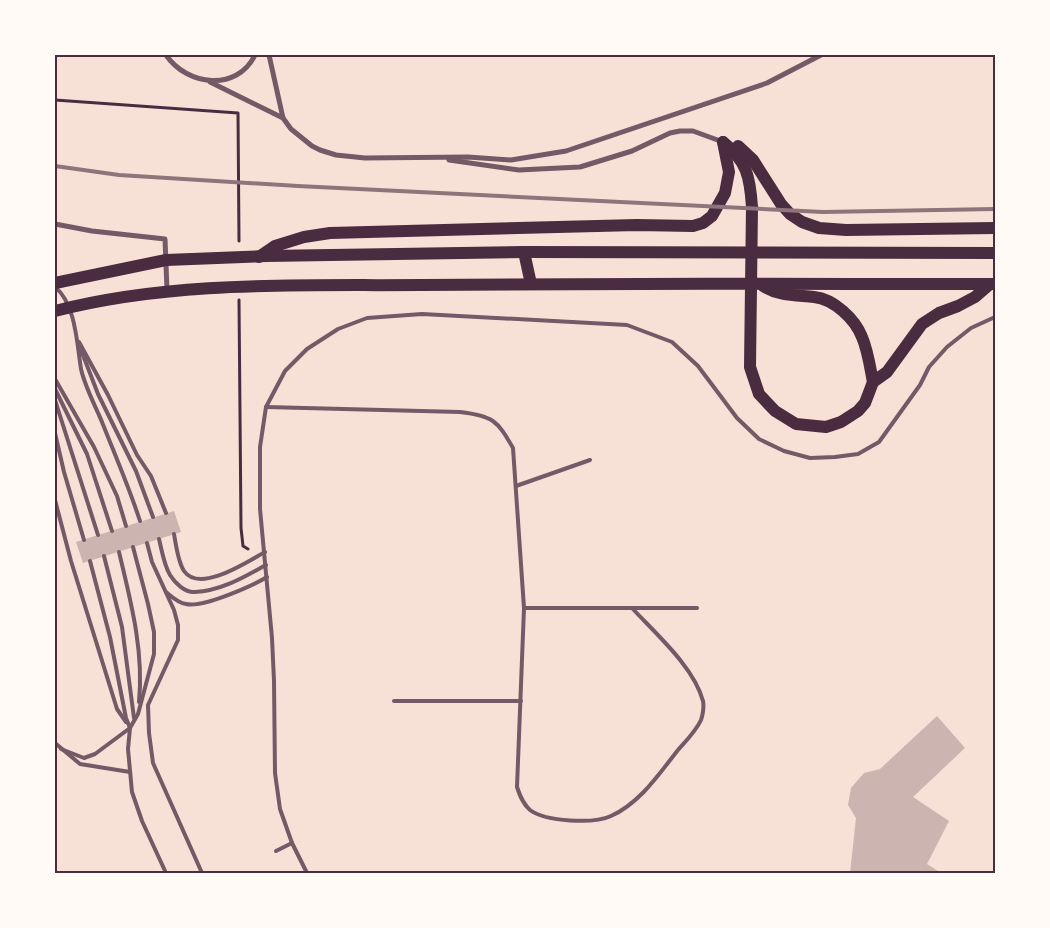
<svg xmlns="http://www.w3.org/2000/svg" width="1050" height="928" viewBox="0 0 1050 928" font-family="'IBM Plex Sans',sans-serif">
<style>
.building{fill:#ccb4b1}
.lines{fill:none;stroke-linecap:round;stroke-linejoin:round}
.path{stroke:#4a2c40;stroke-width:3}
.service{stroke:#755966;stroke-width:4}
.minor{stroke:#755966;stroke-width:5}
.primary{stroke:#4a2c40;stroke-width:12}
.rail{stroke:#8f747c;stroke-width:4}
.neatline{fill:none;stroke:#4a2c40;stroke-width:2}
</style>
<rect width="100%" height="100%" fill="#f7e1d7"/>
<g class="building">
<polygon points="174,511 181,532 83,563 76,542"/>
<polygon points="937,716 965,748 913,797 949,821 927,864 941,873 850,873 856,818 848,805 851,788 864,773 880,769"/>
</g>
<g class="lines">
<g class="path">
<polyline points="55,100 238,113 239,241"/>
<polyline points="239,300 241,528 243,546 248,549"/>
</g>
<g class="service">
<path d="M 55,287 C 76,304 77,345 81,369 C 85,387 95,405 102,422 C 115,455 129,487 140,521"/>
<polyline points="79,342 108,395 137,455 151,476 166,513"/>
<polyline points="81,350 98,394 136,471 153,517"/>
<polyline points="55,379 94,447 117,496 126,526"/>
<polyline points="55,389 87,454 112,531"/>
<polyline points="55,400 98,535"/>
<path d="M 266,407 L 460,412 C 493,416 497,420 513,448 L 524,608 L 517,787 C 520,796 523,804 530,810 C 546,822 594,824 611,816 C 640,803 659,774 678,750 C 686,741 696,731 701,720 C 703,715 704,706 703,701 C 694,667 655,633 632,608"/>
<polyline points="55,433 64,472 84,540"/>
<polyline points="516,486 590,460"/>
<polyline points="55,500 71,561 117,709 126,722"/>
<path d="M 174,534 C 176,545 178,562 184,571 C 200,594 248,561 265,552"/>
<path d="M 159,539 C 162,551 164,565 170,575 C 175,583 185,593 195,592 C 221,591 244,577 266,565"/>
<polyline points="147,543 152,562 174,610 178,625 178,640 148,705 149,733 153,763 202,873"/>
<path d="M 119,552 C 131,602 144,651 139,702"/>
<polyline points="104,556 122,627 134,718"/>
<polyline points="90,561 110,637 126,718 130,728 128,749 132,792 142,821 166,873"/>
<path d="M 166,592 C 172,597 178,603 186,604 C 203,608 252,586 267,577"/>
<polyline points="524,608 697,608"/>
<polyline points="394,701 521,701"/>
<polyline points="55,743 80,764 130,772"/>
<polyline points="61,749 84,758 95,754 130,728 138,714 154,654 154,632 148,604 133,547"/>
<polyline points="276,851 292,843"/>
<polyline points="307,873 292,843 280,809 275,773 274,681 272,638 260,509 260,447 266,407 285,371 307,349 338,329 367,318 422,314 627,325 672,342 698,366 737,418 759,439 784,451 810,458 835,457 858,454 879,442 920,385 929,367 947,347 971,328 995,317"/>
</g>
<g class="minor">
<path d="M 166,55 C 187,86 237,92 255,55"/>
<polyline points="269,55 283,118 291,129 312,146 320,150 336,155 365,158 468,157 511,160 566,151 767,83 821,55"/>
<polyline points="210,82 283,118"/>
<polyline points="449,160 519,170 580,167 632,151 670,133 680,131 693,131 723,142"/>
<polyline points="55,224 92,231 165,239 167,290"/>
</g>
<g class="primary">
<path d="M 723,142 C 747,161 750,177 752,207 L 750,367 L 759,394 L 775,411 L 796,424 L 826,427 L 841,422 L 858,411 L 865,403 L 873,382 L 887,372 L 922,324 L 939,313 L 958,306 L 975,297 L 990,284"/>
<polyline points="738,146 753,160 781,204 790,214 802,222 819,228 846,230 995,228"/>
<polyline points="524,252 531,284"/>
<polyline points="259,257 275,246 304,237 330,233 637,225 693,226 703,223 712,216 725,193 729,172 723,142"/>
<polyline points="55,283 166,260 266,256 524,252 995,253"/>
<path d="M 763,286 C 779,296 796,295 814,297 C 834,299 855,319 862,337 C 868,351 870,367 873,382"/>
<path d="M 55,311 C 175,280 300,286 422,285 C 613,283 804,284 995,284"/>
</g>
<polyline class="rail" points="55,166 119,175 298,186 823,212 995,209"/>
</g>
<rect width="1050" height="928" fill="none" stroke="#fffaf5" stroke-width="112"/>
<rect x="56" y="56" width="938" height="816" class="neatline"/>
</svg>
